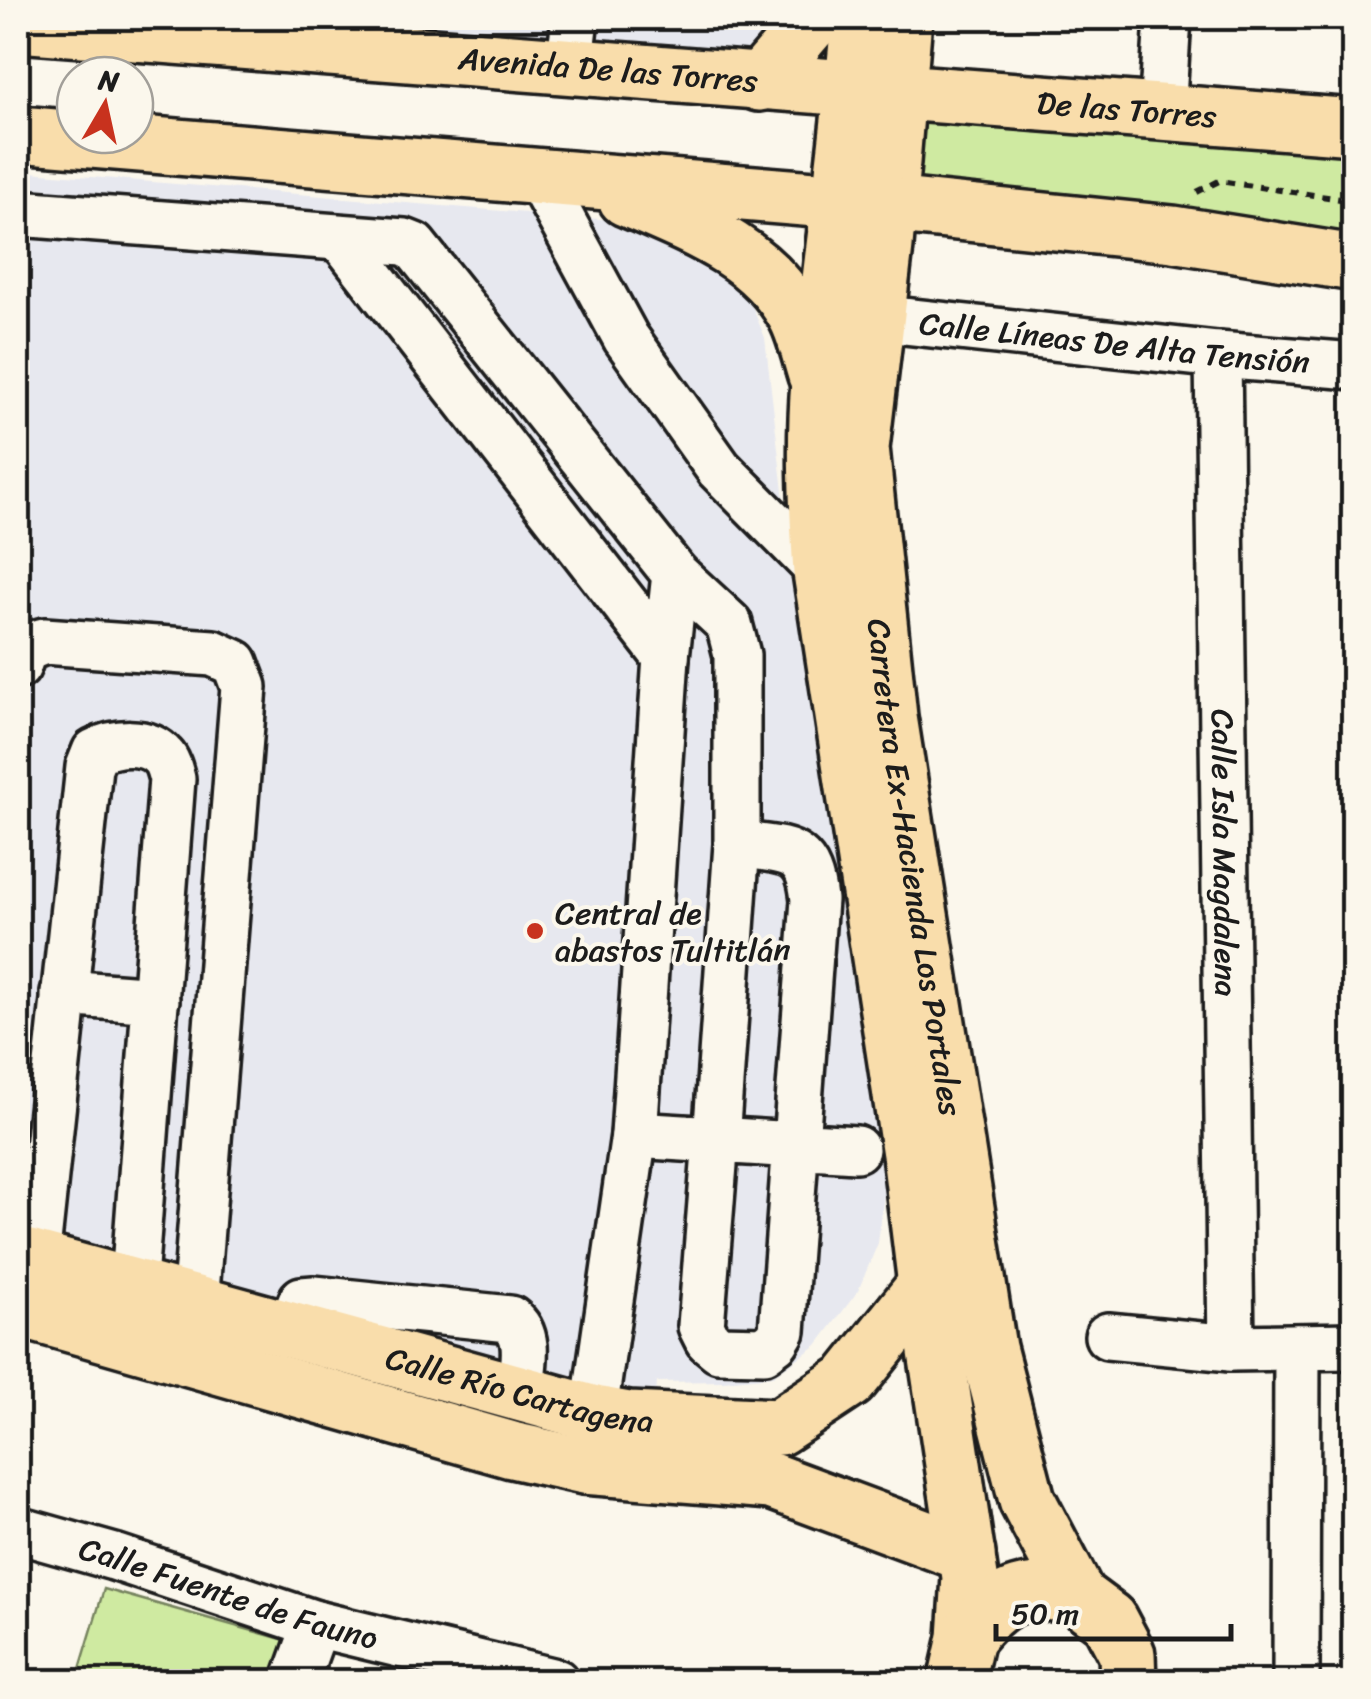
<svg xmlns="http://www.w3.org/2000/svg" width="1371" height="1699" viewBox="0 0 1371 1699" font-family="Sriracha,sans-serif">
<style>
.built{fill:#e7e8ef}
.green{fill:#cfeaa1;stroke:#76835e;stroke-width:2.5}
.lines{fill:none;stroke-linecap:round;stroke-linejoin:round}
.minor-casing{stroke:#1c1c1c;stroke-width:52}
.major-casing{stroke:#1c1c1c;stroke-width:62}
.path{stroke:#1c1c1c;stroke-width:6;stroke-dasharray:8 8;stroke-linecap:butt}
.minor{stroke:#fbf7ec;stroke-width:45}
.major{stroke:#f9ddab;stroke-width:55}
.poi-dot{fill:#c8321e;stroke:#fbf7ec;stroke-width:4}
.labels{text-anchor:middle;stroke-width:8;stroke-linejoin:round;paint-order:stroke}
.street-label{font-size:32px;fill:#1c1c1c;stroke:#fbf7ec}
.poi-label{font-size:32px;fill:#1c1c1c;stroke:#fbf7ec;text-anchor:start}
</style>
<rect width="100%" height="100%" fill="#fbf7ec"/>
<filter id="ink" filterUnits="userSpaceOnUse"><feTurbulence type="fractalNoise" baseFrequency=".01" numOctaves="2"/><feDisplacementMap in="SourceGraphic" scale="20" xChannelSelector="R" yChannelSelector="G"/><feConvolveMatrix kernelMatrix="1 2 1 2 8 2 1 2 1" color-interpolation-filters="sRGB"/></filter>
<g filter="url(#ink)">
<g class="built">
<polygon points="254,18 794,18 738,68"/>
<polygon points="18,171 623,221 720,265 750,301 765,338 792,568 885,1186 878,1243 858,1291 817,1345 773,1376 723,1381 657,1382 654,1418 18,1250"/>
</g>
<g class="green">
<polygon points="922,121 1353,154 1353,238 914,188"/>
<polygon points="104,1589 296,1643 283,1681 76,1682"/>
</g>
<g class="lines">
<g class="minor-casing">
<g id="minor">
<polyline points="569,68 575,18"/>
<polyline points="1162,113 1168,18"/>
<polyline points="538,176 626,338 719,469 821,572"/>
<polyline points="18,213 404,242 414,246 675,574 666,657 634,1135 589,1445"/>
<polyline points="341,238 666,657"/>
<path id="s1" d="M 876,318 L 1218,355 L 1354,366"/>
<path id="s2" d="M 1218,355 L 1231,1348"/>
<polyline points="18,666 24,649 44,641 213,653 235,663 244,687 195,1304"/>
<path d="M 737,844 C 785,852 808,844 814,900 L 782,1331 L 776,1341 L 764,1350 L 719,1349 L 708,1340 L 701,1326 L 716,1140 L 856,1149"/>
<polyline points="64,993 156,1000"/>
<polyline points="634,1135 716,1140 737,844 737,655 729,624 675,574"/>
<path d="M 36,1260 L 89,767 L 95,752 C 114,742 147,738 163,757 C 168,762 170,772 172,779 L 131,1320"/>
<path d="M 289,1331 L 302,1300 L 314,1299 L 510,1319 C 533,1336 522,1370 520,1395"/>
<polyline points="1108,1336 1231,1348 1354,1346"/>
<path id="s3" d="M 18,1530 L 114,1557 L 316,1624 L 556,1682"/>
<polyline points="295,1682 316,1624"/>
<polyline points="1296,1682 1297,1347"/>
</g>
</g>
<g class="major-casing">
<g id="major">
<path d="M 859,18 C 850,139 830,260 819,382 C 814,445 817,509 821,572 L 910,1154 L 926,1285 L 970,1577 L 966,1638 L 958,1673 L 959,1682"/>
<path id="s4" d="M 904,18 L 885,246 L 861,448 L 889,717 L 988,1348 L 1027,1500 L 1078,1597 L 1109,1620 L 1127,1654 L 1128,1682"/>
<path id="s5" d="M 18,24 L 1354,127"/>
<polyline points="759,83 815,18"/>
<polyline points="18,134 889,205 1173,234 1354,263"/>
<path d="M 626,198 C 690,226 761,251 796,316 C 805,333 810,356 816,375"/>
<path id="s6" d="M 18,1255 L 595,1414 L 629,1420 L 779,1427 L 850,1380 L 926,1285 L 947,1283"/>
<polyline points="18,1309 512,1450 584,1466 771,1481 967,1554"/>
<path d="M 966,1638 C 1000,1594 1023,1585 1078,1597"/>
</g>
</g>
<polyline class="path" points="1197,192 1219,181 1354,201"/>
<use href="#minor" class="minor"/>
<use href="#major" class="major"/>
</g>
</g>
<circle class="poi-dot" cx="535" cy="931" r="10"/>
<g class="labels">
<g class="street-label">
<text dy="11" stroke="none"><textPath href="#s5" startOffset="592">Avenida De las Torres</textPath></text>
<text dy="11" stroke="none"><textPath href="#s5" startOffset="1112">De las Torres</textPath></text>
<text dy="11" stroke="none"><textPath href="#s1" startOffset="240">Calle Líneas De Alta Tensión</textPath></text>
<text dy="11" stroke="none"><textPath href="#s2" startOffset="498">Calle Isla Magdalena</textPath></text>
<text dy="11" stroke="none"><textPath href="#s4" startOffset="855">Carretera Ex-Hacienda Los Portales</textPath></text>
<text dy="11" stroke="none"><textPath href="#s6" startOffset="520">Calle Río Cartagena</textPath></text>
<text dy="11" stroke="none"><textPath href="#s3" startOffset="220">Calle Fuente de Fauno</textPath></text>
</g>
<g class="poi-label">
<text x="555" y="924">Central de<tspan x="555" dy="37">abastos Tultitlán</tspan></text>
</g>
</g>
<rect width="1371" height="1699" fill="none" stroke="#fbf7ec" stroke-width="60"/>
<rect x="30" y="30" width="1311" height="1639" fill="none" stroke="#1c1c1c" stroke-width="4" filter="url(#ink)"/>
<g transform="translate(105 105) rotate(9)"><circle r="48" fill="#fbf7ec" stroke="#a29f99" stroke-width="2.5"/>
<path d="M0-8L18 38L0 25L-18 38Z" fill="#c8321e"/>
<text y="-15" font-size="28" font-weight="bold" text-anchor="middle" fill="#1c1c1c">N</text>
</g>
<path d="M996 1624v15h235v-15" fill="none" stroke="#1c1c1c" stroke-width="5"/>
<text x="1011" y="1624" font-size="30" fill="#1c1c1c" stroke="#fbf7ec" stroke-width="8" paint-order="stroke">50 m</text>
</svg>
